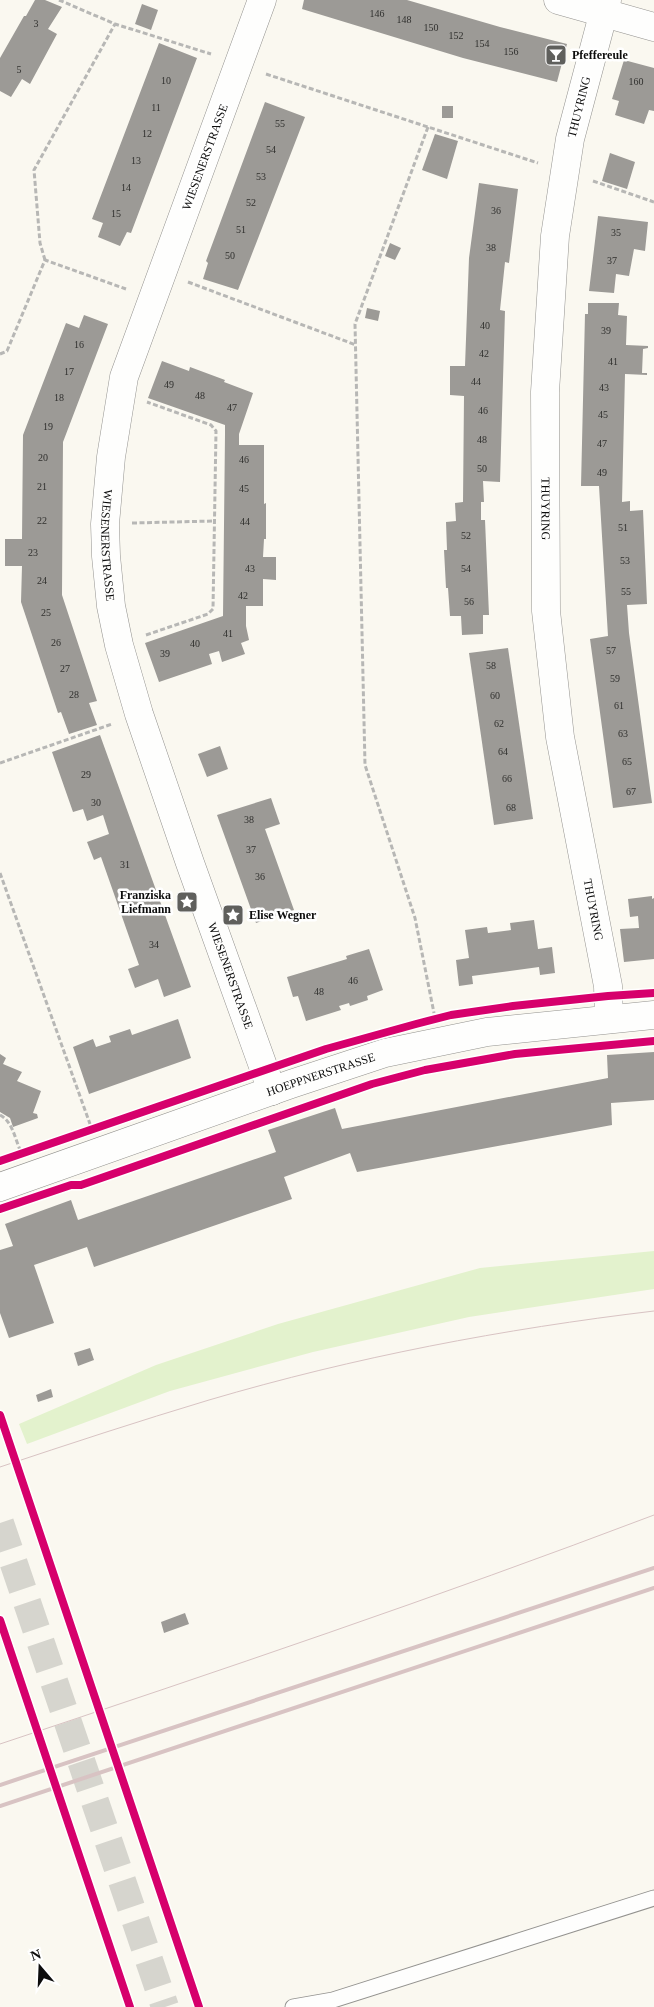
<svg xmlns="http://www.w3.org/2000/svg" width="654" height="2007" viewBox="0 0 654 2007" font-family="Georgia,serif">
<style>
.green{fill:#e3f2cd}
.building{fill:#9c9a96}
.lines{fill:none;stroke-linecap:round;stroke-linejoin:round}
.secondary-tunnel{stroke:#d6d5ce;stroke-width:28;stroke-dasharray:28 14;stroke-linecap:butt}
.service-casing{stroke:#93928f;stroke-width:17}
.minor-casing{stroke:#93928f;stroke-width:29}
.path{stroke:#b7b7b5;stroke-width:3;stroke-dasharray:5 2.5;stroke-linecap:butt}
.service{stroke:#fefefd;stroke-width:15}
.minor{stroke:#fefefd;stroke-width:28}
.tram{stroke:#d8c3c3;stroke-width:1}
.rail{stroke:#d8c3c3;stroke-width:4}
.cycleway-casing{stroke:#fff;stroke-width:11}
.cycleway{stroke:#d6006c;stroke-width:8}
.labels{text-anchor:middle;stroke-width:5;stroke-linejoin:round;paint-order:stroke}
.number-label{font-size:10px;fill:#30302e}
.poi-label{font-size:12px;font-weight:bold;fill:#0c0c0c;stroke:#fff;text-anchor:start}
.street-label{font-size:12px;fill:#0c0c0c;stroke:#fff}
</style>
<rect width="100%" height="100%" fill="#faf8f0"/>
<polygon class="green" points="654,1251 654,1289 469,1317 313,1352 170,1391 27,1444 19,1424 156,1365 278,1324 480,1268"/>
<g class="building">
<polygon points="35,0 45,0 62,7 48,29 57,34 30,84 22,79 11,97 0,91 0,58 24,16 26,16"/>
<polygon points="304,0 407,0 500,27 567,44 557,82 463,58 302,9"/>
<polygon points="142,4 158,10 151,30 135,24"/>
<polygon points="159,43 197,58 131,233 127,232 120,246 98,237 103,223 92,219"/>
<polygon points="624,60 654,68 654,111 649,110 644,124 615,115 619,101 612,99"/>
<polygon points="265,102 305,117 238,290 203,279 208,263 206,261"/>
<rect x="442" y="106" width="11" height="12"/>
<polygon points="435,134 458,141 447,179 422,170"/>
<polygon points="610,153 635,162 627,189 602,181"/>
<polygon points="479,183 518,189 509,263 505,262 500,310 505,311 500,482 483,481 484,502 481,502 481,520 485,520 489,615 483,615 483,634 462,635 461,616 450,616 448,588 446,588 444,550 447,550 446,522 456,521 455,503 463,502 464,396 450,395 450,366 465,366 469,258"/>
<polygon points="598,216 648,222 645,251 634,249 629,276 616,274 614,293 589,291"/>
<polygon points="390,243 401,248 395,260 385,256"/>
<polygon points="588,303 619,303 618,315 627,316 626,345 648,346 648,348 643,349 642,373 647,373 647,375 625,374 622,502 630,501 630,511 643,510 647,604 627,605 629,633 652,803 613,808 590,639 608,636 599,486 581,486 585,314 588,314"/>
<polygon points="367,308 380,311 378,321 365,318"/>
<polygon points="84,315 108,324 63,442 62,595 97,701 89,703 97,725 69,734 61,712 58,713 21,602 22,566 5,566 5,539 22,539 23,435 66,323 79,328"/>
<polygon points="162,361 189,371 190,367 225,380 224,382 253,393 239,434 239,445 264,445 264,504 266,503 266,539 264,539 263,557 276,557 276,580 263,579 263,606 246,606 246,626 249,640 241,643 245,654 222,662 219,651 209,654 212,664 159,682 145,643 223,616 225,434 225,425 148,398"/>
<polygon points="508,648 533,819 494,825 469,653"/>
<polygon points="100,735 191,987 164,997 158,979 135,988 128,969 139,965 101,857 94,860 87,842 109,834 103,815 87,821 83,809 73,812 52,752"/>
<polygon points="220,746 228,769 207,777 198,754"/>
<polygon points="271,798 280,824 265,829 294,910 256,923 217,815"/>
<polygon points="652,896 652,899 654,898 654,959 624,962 620,929 639,928 638,916 630,917 628,899"/>
<polygon points="534,920 538,949 552,947 555,973 540,975 539,967 472,976 473,984 459,986 456,960 469,958 465,930 487,927 488,933 511,930 510,923"/>
<polygon points="369,949 383,990 367,996 368,1000 350,1006 349,1003 339,1006 341,1010 306,1021 298,996 293,997 287,977 347,959 346,956"/>
<polygon points="178,1019 191,1058 89,1094 73,1047 93,1039 96,1047 111,1042 109,1036 130,1029 132,1035"/>
<polygon points="654,1052 654,1100 611,1103 612,1125 357,1172 350,1153 284,1177 292,1199 94,1267 87,1247 34,1265 54,1323 9,1338 0,1313 0,1250 13,1246 5,1224 71,1200 78,1220 276,1152 268,1130 335,1108 342,1129 608,1078 607,1055"/>
<polygon points="0,1054 6,1058 3,1064 22,1072 17,1081 41,1091 33,1113 37,1114 38,1118 13,1127 10,1118 0,1112"/>
<polygon points="90,1348 94,1360 78,1366 74,1353"/>
<polygon points="51,1389 53,1397 38,1402 36,1395"/>
<polygon points="185,1613 189,1624 164,1633 161,1622"/>
</g>
<g class="lines">
<polyline class="secondary-tunnel" points="0,1523 165,2007"/>
<g class="service-casing">
<polyline id="service" points="293,2007 333,2000 654,1898"/>
</g>
<g class="minor-casing">
<g id="minor">
<path id="s1" d="M 262,0 L 124,377 L 111,457 L 105,524 L 106,556 L 111,606 L 119,645 L 139,714 L 190,863 L 272,1091"/>
<polyline points="558,0 654,27"/>
<path id="s2" d="M 607,0 L 570,139 L 555,236 L 545,392 L 546,611 L 560,737 L 608,986 L 609,1019"/>
<path id="s3" d="M 0,1187 L 291,1084 L 385,1053 L 487,1032 L 654,1015"/>
</g>
</g>
<g class="path">
<polyline points="59,0 115,24 211,54"/>
<polyline points="266,74 538,163"/>
<polyline points="428,127 355,324 365,765 415,918 434,1013"/>
<polyline points="593,181 654,202"/>
<polyline points="45,260 40,243 34,170 115,24"/>
<polyline points="188,282 356,345"/>
<polyline points="0,354 7,351 45,260 126,289"/>
<polyline points="132,523 214,521"/>
<polyline points="146,635 208,614 213,609 216,431 211,425 147,402"/>
<polyline points="0,763 112,724"/>
<polyline points="0,873 90,1124"/>
<path d="M 0,1115 C 12,1121 15,1138 20,1150"/>
</g>
<use href="#service" class="service"/>
<use href="#minor" class="minor"/>
<g class="tram">
<path d="M 0,1467 C 69,1444 139,1421 209,1400 C 355,1357 503,1329 654,1311"/>
<path d="M 0,1744 C 219,1671 438,1597 654,1515"/>
</g>
<g class="rail">
<polyline points="0,1785 654,1568"/>
<polyline points="0,1806 654,1588"/>
</g>
<g class="cycleway-casing">
<g id="cycleway">
<polyline points="0,1161 326,1049 416,1024 451,1015 513,1006 608,996 654,993"/>
<polyline points="0,1209 71,1185 81,1185 372,1084 425,1070 515,1054 654,1041"/>
<polyline points="0,1415 199,2007"/>
<polyline points="0,1620 130,2007"/>
</g>
</g>
<use href="#cycleway" class="cycleway"/>
</g>
<defs>
<g id="bar-square" transform="scale(1.125)"><rect x="-9" y="-9" width="18" height="18" rx="4" fill="#5f5f5c" stroke="#fff"/><path d="M-6-5H6L.8 .8V4.5H3.5V6h-7V4.5H-.8V.8Z" fill="#fff"/></g>
<g id="sight-square" transform="scale(1.125)"><rect x="-9" y="-9" width="18" height="18" rx="4" fill="#5f5f5c" stroke="#fff"/><path d="M0-6L1.8-2.2L6-1.7L2.9 1.2L3.7 5.4L0 3.3L-3.7 5.4L-2.9 1.2L-6-1.7L-1.8-2.2Z" fill="#fff"/></g>
</defs>
<g fill-rule="evenodd">
<use href="#bar-square" x="556" y="55"/>
<use href="#sight-square" x="187" y="902"/>
<use href="#sight-square" x="233" y="915"/>
</g>
<g class="labels">
<g class="number-label">
<text x="377" y="17">146</text>
<text x="404" y="23">148</text>
<text x="36" y="27">3</text>
<text x="431" y="31">150</text>
<text x="456" y="39">152</text>
<text x="482" y="47">154</text>
<text x="511" y="55">156</text>
<text x="19" y="73">5</text>
<text x="166" y="84">10</text>
<text x="636" y="85">160</text>
<text x="156" y="111">11</text>
<text x="280" y="127">55</text>
<text x="147" y="137">12</text>
<text x="271" y="153">54</text>
<text x="136" y="164">13</text>
<text x="261" y="180">53</text>
<text x="126" y="191">14</text>
<text x="251" y="206">52</text>
<text x="496" y="214">36</text>
<text x="116" y="217">15</text>
<text x="241" y="233">51</text>
<text x="616" y="236">35</text>
<text x="491" y="251">38</text>
<text x="230" y="259">50</text>
<text x="612" y="264">37</text>
<text x="485" y="329">40</text>
<text x="606" y="334">39</text>
<text x="79" y="348">16</text>
<text x="484" y="357">42</text>
<text x="613" y="365">41</text>
<text x="69" y="375">17</text>
<text x="476" y="385">44</text>
<text x="169" y="388">49</text>
<text x="604" y="391">43</text>
<text x="200" y="399">48</text>
<text x="59" y="401">18</text>
<text x="232" y="411">47</text>
<text x="483" y="414">46</text>
<text x="603" y="418">45</text>
<text x="48" y="430">19</text>
<text x="482" y="443">48</text>
<text x="602" y="447">47</text>
<text x="43" y="461">20</text>
<text x="244" y="463">46</text>
<text x="482" y="472">50</text>
<text x="602" y="476">49</text>
<text x="42" y="490">21</text>
<text x="244" y="492">45</text>
<text x="42" y="524">22</text>
<text x="245" y="525">44</text>
<text x="623" y="531">51</text>
<text x="466" y="539">52</text>
<text x="33" y="556">23</text>
<text x="625" y="564">53</text>
<text x="250" y="572">43</text>
<text x="466" y="572">54</text>
<text x="42" y="584">24</text>
<text x="626" y="595">55</text>
<text x="243" y="599">42</text>
<text x="469" y="605">56</text>
<text x="46" y="616">25</text>
<text x="228" y="637">41</text>
<text x="56" y="646">26</text>
<text x="195" y="647">40</text>
<text x="611" y="654">57</text>
<text x="165" y="657">39</text>
<text x="491" y="669">58</text>
<text x="65" y="672">27</text>
<text x="615" y="682">59</text>
<text x="74" y="698">28</text>
<text x="495" y="699">60</text>
<text x="619" y="709">61</text>
<text x="499" y="727">62</text>
<text x="623" y="737">63</text>
<text x="503" y="755">64</text>
<text x="627" y="765">65</text>
<text x="86" y="778">29</text>
<text x="507" y="782">66</text>
<text x="631" y="795">67</text>
<text x="96" y="806">30</text>
<text x="511" y="811">68</text>
<text x="249" y="823">38</text>
<text x="251" y="853">37</text>
<text x="125" y="868">31</text>
<text x="260" y="880">36</text>
<text x="154" y="948">34</text>
<text x="353" y="984">46</text>
<text x="319" y="995">48</text>
</g>
<g class="poi-label">
<text x="572" y="59">Pfeffereule</text>
<text x="171" y="899" text-anchor="end">Franziska<tspan x="171" dy="14">Liefmann</tspan></text>
<text x="249" y="919">Elise Wegner</text>
</g>
<g class="street-label">
<text transform="translate(579 107) rotate(-76)" y="4">THUYRING</text>
<text transform="translate(205 157) rotate(-70)" y="4">WIESENERSTRASSE</text>
<text dy="4" stroke="none"><textPath href="#s2" startOffset="515">THUYRING</textPath></text>
<text dy="4" stroke="none"><textPath href="#s1" startOffset="571">WIESENERSTRASSE</textPath></text>
<text dy="4" stroke="none"><textPath href="#s2" startOffset="920">THUYRING</textPath></text>
<text dy="4" stroke="none"><textPath href="#s1" startOffset="1021">WIESENERSTRASSE</textPath></text>
<text dy="4" stroke="none"><textPath href="#s3" startOffset="340">HOEPPNERSTRASSE</textPath></text>
</g>
</g>
<g transform="translate(40 1967) rotate(341)" stroke="#ffffff" stroke-width="4" paint-order="stroke">
<path d="M0-4L9 19L0 12L-9 19Z" fill="#0c0c0c"/>
<text y="-8" font-size="14" font-weight="bold" text-anchor="middle" fill="#0c0c0c">N</text>
</g>
</svg>
